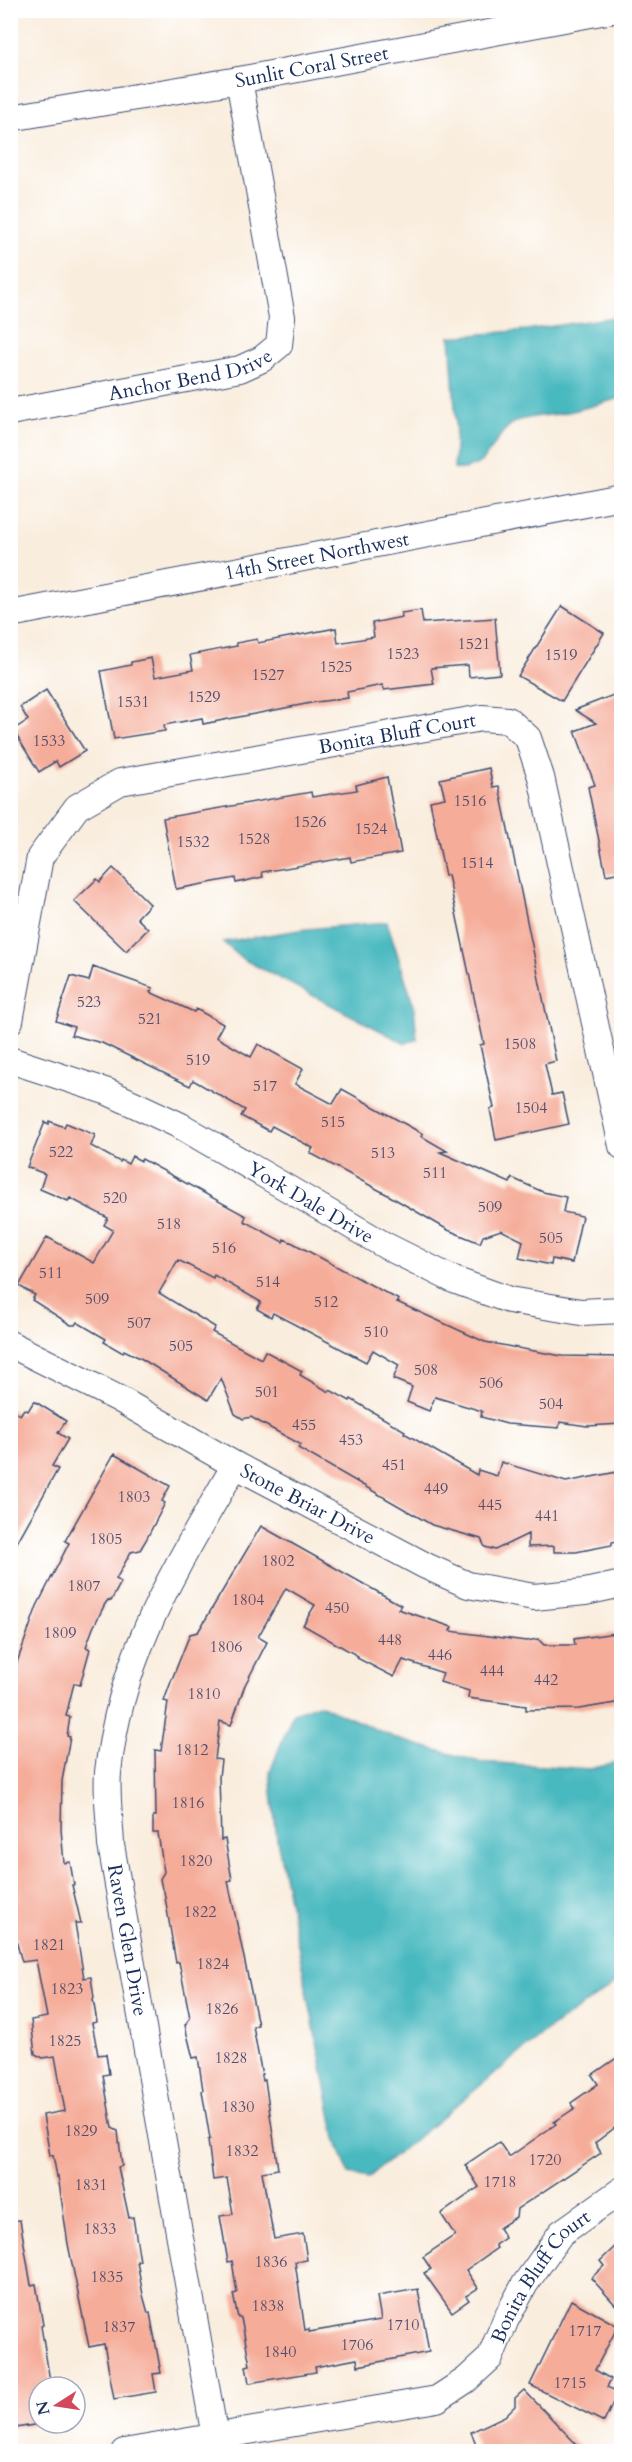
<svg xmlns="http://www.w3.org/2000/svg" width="632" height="2462" viewBox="0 0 632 2462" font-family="Cardo,serif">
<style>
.water{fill:#4ab9c0;stroke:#32748f;stroke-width:1.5}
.building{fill:#f5ac99}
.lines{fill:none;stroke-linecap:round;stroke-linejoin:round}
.minor-casing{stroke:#3c4c71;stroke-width:28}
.minor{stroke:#fff;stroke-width:26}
.labels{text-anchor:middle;stroke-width:5;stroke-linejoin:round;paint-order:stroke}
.number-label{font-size:16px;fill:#524e6d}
.street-label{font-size:20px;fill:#1b2f5e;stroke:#fff}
</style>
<rect width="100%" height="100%" fill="#fff"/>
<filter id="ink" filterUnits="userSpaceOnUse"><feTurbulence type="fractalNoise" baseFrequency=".0167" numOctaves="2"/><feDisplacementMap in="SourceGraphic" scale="12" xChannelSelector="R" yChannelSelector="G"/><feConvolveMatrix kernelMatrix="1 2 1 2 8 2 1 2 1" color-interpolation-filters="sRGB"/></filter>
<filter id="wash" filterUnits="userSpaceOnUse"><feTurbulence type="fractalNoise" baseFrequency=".008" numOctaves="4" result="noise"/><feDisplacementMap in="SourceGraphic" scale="24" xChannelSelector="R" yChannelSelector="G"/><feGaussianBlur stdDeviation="1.35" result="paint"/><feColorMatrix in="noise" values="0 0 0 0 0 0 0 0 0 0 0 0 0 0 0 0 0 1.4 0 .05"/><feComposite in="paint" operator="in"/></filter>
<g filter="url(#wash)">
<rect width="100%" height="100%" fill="#f9eddd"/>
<g class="water">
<path d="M 621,316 L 621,398 C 601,403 580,410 558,414 C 546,416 529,416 517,421 C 490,434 493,472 454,469 L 456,422 L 450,337 L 527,330 Z"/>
<polygon points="387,922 414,1006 417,1040 404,1043 243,959 223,942 307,929"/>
<polygon points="319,1704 400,1740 480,1762 590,1769 621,1762 621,1979 549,2029 368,2178 349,2174 336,2138 277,1839 270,1772 293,1713"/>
</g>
<g id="blocks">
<g class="building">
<polygon points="562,606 604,633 562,701 518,676"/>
<polygon points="421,610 423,623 495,618 500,674 469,677 468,665 431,668 434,684 384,690 383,685 347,692 348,698 316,702 203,724 202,718 164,725 165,731 114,739 101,671 131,665 131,662 151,658 155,677 193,670 190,655 237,646 236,643 257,639 258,643 336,628 338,643 374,637 372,623 402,617 401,613"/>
<polygon points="46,690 85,751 59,767 56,761 39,772 13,730 28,720 20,707"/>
<polygon points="621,692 621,872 606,875 588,787 595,785 575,731 596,723 575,710"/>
<polygon points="489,768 493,787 499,786 556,1061 545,1064 552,1095 562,1093 569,1124 496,1140 490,1109 494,1108 480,1045 484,1044 448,875 445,876 430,801 445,798 440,779"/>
<polygon points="387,777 401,853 351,862 350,857 262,872 263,877 236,883 235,878 176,889 163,818 311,792 312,797 357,790 356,785"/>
<polygon points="113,868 150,904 137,918 148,929 126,951 74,901 97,879 100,882"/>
<polygon points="93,967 153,988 150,992 194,1012 196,1009 223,1024 216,1037 251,1057 258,1044 303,1069 295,1084 333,1104 342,1089 423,1134 421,1136 447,1151 440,1152 510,1183 512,1178 543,1192 566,1197 563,1212 582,1216 572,1263 552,1259 551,1265 519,1258 523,1241 501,1230 483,1236 480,1243 448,1230 388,1195 310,1153 313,1148 272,1126 269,1131 241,1116 245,1110 193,1080 190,1086 102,1043 71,1035 74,1027 56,1021 71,976 89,981"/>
<polygon points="49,1121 64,1127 66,1123 95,1135 91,1146 120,1162 121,1160 128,1164 132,1156 141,1161 142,1159 246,1216 244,1221 283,1242 284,1239 293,1243 399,1300 397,1302 485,1342 562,1356 621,1357 621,1424 587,1426 560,1422 559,1428 507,1424 481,1417 482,1411 435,1397 429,1411 407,1402 412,1387 393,1379 399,1365 373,1350 366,1362 273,1313 271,1317 257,1309 261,1302 214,1275 213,1278 178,1260 159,1293 215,1327 212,1332 261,1359 265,1351 302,1371 300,1375 329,1392 330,1390 350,1401 351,1399 405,1431 404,1433 477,1475 478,1470 497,1476 501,1462 566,1482 617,1472 621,1496 621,1540 612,1542 612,1545 576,1552 554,1552 554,1546 528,1547 528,1534 495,1550 485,1547 481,1539 432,1525 298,1448 300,1444 263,1424 251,1417 243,1419 235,1414 221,1378 208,1400 142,1359 124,1350 123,1353 104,1342 106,1339 77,1322 75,1325 71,1325 32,1300 35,1295 19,1286 47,1237 94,1263 113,1230 104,1225 108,1218 70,1198 68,1201 40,1189 45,1174 27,1167 45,1122 49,1124"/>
<polygon points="34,1401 66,1421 58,1433 68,1439 52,1466 58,1469 10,1555 10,1409 20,1415 24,1409 28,1411"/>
<polygon points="114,1454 170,1486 162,1501 165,1503 146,1540 140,1550 131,1552 116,1579 121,1582 111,1601 108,1600 105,1604 93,1628 86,1647 90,1649 80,1685 74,1683 66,1716 70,1717 67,1736 70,1737 62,1781 61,1829 64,1863 70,1862 74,1885 72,1885 81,1923 75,1923 84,1978 91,1977 94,1998 93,1999 97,2022 92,2023 98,2055 106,2054 109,2074 103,2075 112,2128 118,2131 119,2140 122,2166 118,2167 129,2218 133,2217 140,2261 137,2261 143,2295 148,2313 150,2313 161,2373 153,2374 156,2392 114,2399 104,2344 89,2347 68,2244 58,2176 57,2177 53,2155 50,2156 43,2115 65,2111 55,2056 43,2058 35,2054 31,2020 47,2017 36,1960 22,1962 15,1937 14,1937 10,1917 10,1693 15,1668 37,1606 69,1543 65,1541"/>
<polygon points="261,1526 401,1605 398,1609 452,1627 450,1631 526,1641 538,1639 544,1645 575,1645 574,1639 615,1633 621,1668 621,1702 579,1709 526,1710 526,1706 468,1698 469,1691 440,1682 443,1673 403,1660 394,1677 357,1658 358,1656 303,1625 315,1605 286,1588 258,1637 267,1642 245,1685 231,1725 220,1721 215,1759 221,1760 219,1777 221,1840 225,1839 232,1880 228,1881 258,2025 253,2026 263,2081 265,2080 278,2169 262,2172 274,2239 303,2234 307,2260 295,2262 305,2330 309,2329 309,2332 381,2320 377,2296 418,2289 429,2352 358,2366 357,2359 315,2367 316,2372 249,2383 246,2366 250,2365 241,2318 238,2318 233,2294 237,2293 232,2261 228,2262 220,2216 233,2214 227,2178 213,2180 208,2140 210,2139 202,2091 203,2090 198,2057 193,2058 187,2034 185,2025 190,2018 179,1962 176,1963 164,1891 162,1889 160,1879 164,1872 158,1833 153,1833 153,1816 156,1816 155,1750 161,1751 168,1702 164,1701 172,1679 190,1634 198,1632"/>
<polygon points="621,2055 621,2123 595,2143 601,2153 517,2209 516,2217 499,2228 505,2238 495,2245 497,2248 466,2270 478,2288 466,2296 469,2300 452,2312 424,2273 431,2269 423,2257 455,2235 441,2214 479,2187 465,2165 499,2142 509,2157 556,2124 554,2122 575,2108 571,2103 598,2084 592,2075"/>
<polygon points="20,2220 31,2285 36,2284 43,2325 41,2326 51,2387 39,2387 39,2424 10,2429 10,2221"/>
<polygon points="621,2241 621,2311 591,2278 604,2266 600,2261"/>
<polygon points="571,2300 618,2326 595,2370 611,2379 607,2387 618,2392 604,2422 530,2385"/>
<polygon points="524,2390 583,2451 479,2451 471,2432 505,2416 515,2406 515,2398"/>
</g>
</g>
</g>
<g filter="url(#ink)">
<use href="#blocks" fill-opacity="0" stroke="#3c4c71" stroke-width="1.5"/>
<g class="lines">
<g class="minor-casing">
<g id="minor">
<path id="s1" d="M 10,118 L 239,80 L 612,10"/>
<path id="s2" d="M 10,412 L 240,369 L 262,359 L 279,345 L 282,317 L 239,80"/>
<path id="s3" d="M 10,614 L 622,497"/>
<path id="s4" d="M 10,1021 L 40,857 L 77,807 L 120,782 L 482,718 L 508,720 L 528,738 L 541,777 L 622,1146"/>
<path id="s5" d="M 10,1060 L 108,1092 L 181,1126 L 386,1246 L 454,1280 L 509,1300 L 581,1312 L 622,1310"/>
<path id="s6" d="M 10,1344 L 119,1399 L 235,1465 L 426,1566 L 468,1585 L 534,1597 L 585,1592 L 622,1584"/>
<path d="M 215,2437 L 111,1845 C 110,1821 106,1795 108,1772 C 121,1651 177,1567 235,1465"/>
<path id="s7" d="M 124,2452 L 437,2399 L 466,2380 L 490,2358 L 506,2319 L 525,2284 L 561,2233 L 622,2190"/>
</g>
</g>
<use href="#minor" class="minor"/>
</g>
</g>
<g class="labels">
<g class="number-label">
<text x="474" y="649">1521</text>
<text x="403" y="659">1523</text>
<text x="561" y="660">1519</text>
<text x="336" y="672">1525</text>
<text x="268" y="680">1527</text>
<text x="204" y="702">1529</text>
<text x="133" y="707">1531</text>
<text x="49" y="746">1533</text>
<text x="470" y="806">1516</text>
<text x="310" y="827">1526</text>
<text x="371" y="834">1524</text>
<text x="254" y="844">1528</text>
<text x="193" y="847">1532</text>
<text x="477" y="868">1514</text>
<text x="89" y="1007">523</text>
<text x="150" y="1024">521</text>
<text x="520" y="1049">1508</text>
<text x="198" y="1065">519</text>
<text x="265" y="1091">517</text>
<text x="531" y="1113">1504</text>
<text x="333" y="1127">515</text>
<text x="61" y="1157">522</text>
<text x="383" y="1158">513</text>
<text x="435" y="1178">511</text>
<text x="115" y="1203">520</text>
<text x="490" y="1212">509</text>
<text x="169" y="1229">518</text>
<text x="551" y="1243">505</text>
<text x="224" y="1253">516</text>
<text x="51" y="1278">511</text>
<text x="268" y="1287">514</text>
<text x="97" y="1304">509</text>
<text x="326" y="1307">512</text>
<text x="139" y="1328">507</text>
<text x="376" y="1337">510</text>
<text x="181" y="1351">505</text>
<text x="426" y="1375">508</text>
<text x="491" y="1388">506</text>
<text x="267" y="1397">501</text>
<text x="551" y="1409">504</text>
<text x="304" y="1430">455</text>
<text x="351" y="1445">453</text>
<text x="394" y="1470">451</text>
<text x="436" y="1494">449</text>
<text x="134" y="1502">1803</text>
<text x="490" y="1510">445</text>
<text x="547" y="1521">441</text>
<text x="106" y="1544">1805</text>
<text x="278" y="1566">1802</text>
<text x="84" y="1591">1807</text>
<text x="248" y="1605">1804</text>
<text x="337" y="1613">450</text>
<text x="60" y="1638">1809</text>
<text x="390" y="1645">448</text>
<text x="226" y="1652">1806</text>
<text x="440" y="1660">446</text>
<text x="492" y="1676">444</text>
<text x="546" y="1685">442</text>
<text x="204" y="1699">1810</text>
<text x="192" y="1755">1812</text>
<text x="188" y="1808">1816</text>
<text x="196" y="1866">1820</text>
<text x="200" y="1917">1822</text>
<text x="49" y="1950">1821</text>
<text x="213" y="1969">1824</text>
<text x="67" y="1994">1823</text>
<text x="222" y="2014">1826</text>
<text x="65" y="2046">1825</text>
<text x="231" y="2063">1828</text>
<text x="238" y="2112">1830</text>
<text x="81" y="2136">1829</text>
<text x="242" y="2156">1832</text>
<text x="545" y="2165">1720</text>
<text x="500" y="2187">1718</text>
<text x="91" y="2190">1831</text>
<text x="100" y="2234">1833</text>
<text x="271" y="2267">1836</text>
<text x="107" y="2282">1835</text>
<text x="268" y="2311">1838</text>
<text x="403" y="2330">1710</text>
<text x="119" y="2332">1837</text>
<text x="585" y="2336">1717</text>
<text x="357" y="2350">1706</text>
<text x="280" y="2357">1840</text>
<text x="570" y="2388">1715</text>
</g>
<g class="street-label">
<text dy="7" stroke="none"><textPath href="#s1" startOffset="306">Sunlit Coral Street</textPath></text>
<text dy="7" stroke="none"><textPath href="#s2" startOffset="184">Anchor Bend Drive</textPath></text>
<text dy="7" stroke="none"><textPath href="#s3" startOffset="312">14th Street Northwest</textPath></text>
<text dy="7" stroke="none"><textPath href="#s4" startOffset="560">Bonita Bluff Court</textPath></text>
<text dy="7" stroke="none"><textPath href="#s5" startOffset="334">York Dale Drive</textPath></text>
<text dy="7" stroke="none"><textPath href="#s6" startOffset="338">Stone Briar Drive</textPath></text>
<text transform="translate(128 1940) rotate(80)" y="7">Raven Glen Drive</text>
<text dy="7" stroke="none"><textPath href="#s7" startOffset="482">Bonita Bluff Court</textPath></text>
</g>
</g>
<rect width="632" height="2462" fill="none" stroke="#fff" stroke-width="36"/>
<g transform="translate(57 2405) rotate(258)"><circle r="28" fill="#ffffff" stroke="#a4acbf" stroke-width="1.5"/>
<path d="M0-4.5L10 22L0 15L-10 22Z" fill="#d1495b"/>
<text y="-9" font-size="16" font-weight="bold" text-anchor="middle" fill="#1b2f5e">N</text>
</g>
</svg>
